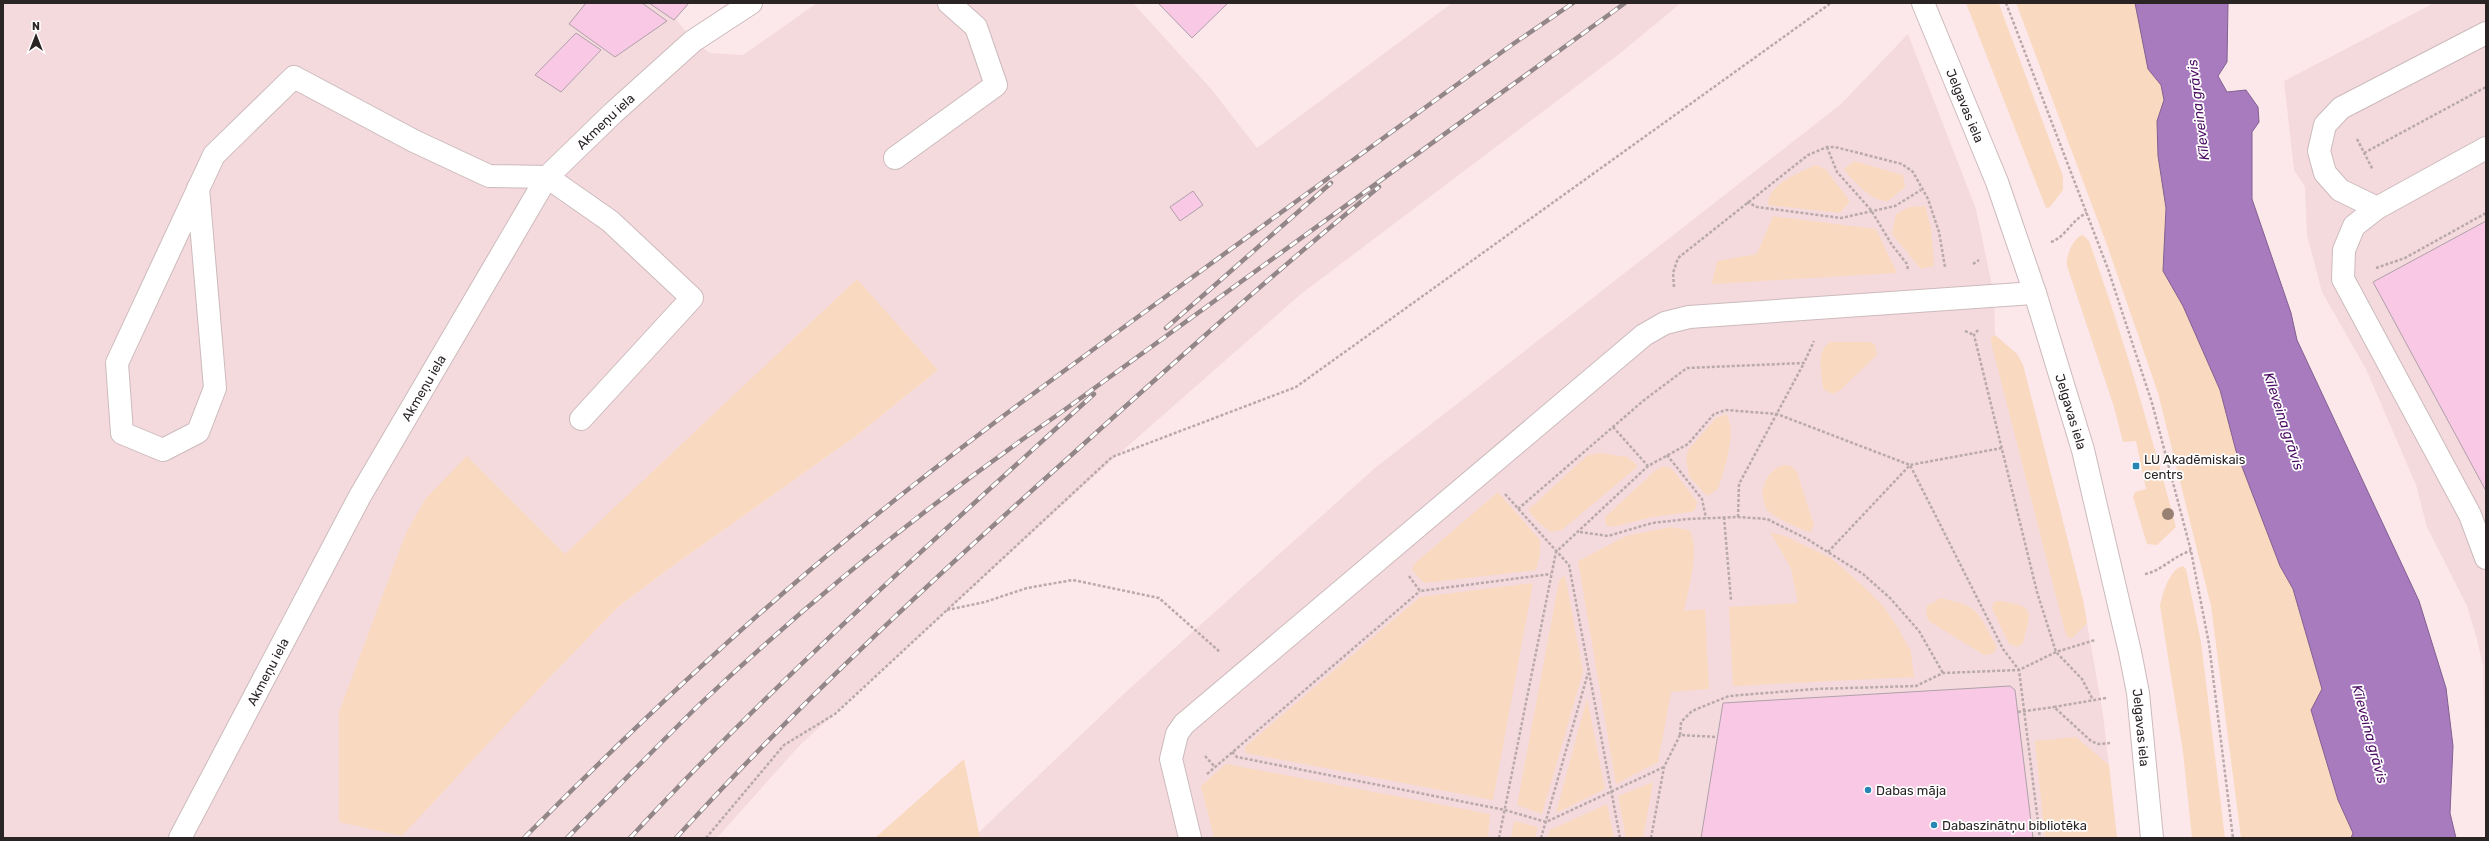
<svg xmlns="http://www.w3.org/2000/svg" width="2489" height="841" viewBox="0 0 2489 841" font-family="Rubik,sans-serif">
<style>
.built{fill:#f5dadd;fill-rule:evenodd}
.green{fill:#f9dac0}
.water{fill:#a87abe;stroke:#826090}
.building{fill:#f8c8e5;stroke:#afa0a9}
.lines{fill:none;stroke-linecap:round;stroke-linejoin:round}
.minor-casing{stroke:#ccbabc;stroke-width:24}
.major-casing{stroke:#ccbabc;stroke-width:24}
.path{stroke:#b9a9ab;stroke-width:2.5;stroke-dasharray:3 2;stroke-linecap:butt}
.minor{stroke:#fff;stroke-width:22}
.major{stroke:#fff;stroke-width:22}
.rail-casing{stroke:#938688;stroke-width:4.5}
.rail{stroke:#fff;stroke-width:3;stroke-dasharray:9;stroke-linecap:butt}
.tree{fill:#988173}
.poi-dot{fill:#2787b2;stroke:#fff;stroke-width:1.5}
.labels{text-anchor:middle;stroke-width:3.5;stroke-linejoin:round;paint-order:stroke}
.street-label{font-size:13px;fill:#2b2425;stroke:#fff}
.poi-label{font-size:13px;fill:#2b2425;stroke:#fff;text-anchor:start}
.water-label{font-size:14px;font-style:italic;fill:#4b0c62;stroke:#fff}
</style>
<rect width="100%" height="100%" fill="#fce8eb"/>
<g class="built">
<path d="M 3,3 L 689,3 L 676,19 L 693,41 L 710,53 L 743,55 L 817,3 L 1133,3 L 1212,90 L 1257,148 L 1452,3 L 1681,3 L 1618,55 L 1301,294 L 1113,459 L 800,745 L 717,838 L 3,838 ZM 856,279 L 938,370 L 856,436 L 670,568 L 618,607 Z"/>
<polygon points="2434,3 2486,3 2486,838 2483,666 2477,639 2467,606 2427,527 2416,485 2366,369 2322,292 2307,235 2305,187 2294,170 2284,81"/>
<polygon points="1908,34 1976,209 1994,295 1995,335 2017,354 2023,365 2083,600 2103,714 2117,838 973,838 1128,690 1375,468 1841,104"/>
</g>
<g class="green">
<polygon points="1966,3 1999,4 2063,176 2063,190 2050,207 2046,208"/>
<polygon points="2016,3 2135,3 2148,69 2161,85 2164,100 2157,121 2158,156 2166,208 2163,271 2183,306 2220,390 2236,451 2280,566 2293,589 2322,689 2338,800 2353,833 2351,838 2241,838 2211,606 2158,393 2107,245"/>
<path d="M 1854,161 L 1903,175 L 1905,187 L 1888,201 C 1871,201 1855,183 1844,169 Z"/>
<path d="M 1815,165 L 1825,169 L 1850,201 L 1840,213 L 1768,205 C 1768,183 1798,174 1815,165 Z"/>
<polygon points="1925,206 1931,228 1934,266 1921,269 1892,234 1896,214 1909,207"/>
<polygon points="1773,216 1876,229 1897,273 1712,284 1717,261 1757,254"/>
<path d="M 2083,235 L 2089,241 C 2123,335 2150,430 2176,527 L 2157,545 L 2147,544 L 2133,497 L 2135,492 L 2146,489 L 2136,441 L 2123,442 L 2114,407 L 2067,266 C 2065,257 2074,236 2083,235 Z"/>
<polygon points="857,279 938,370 856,436 670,568 618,607 550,677 402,836 339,822 339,712 406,533 426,498 467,456 565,554"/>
<polygon points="1995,335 2017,354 2023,365 2083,600 2087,623 2071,639 2066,635 1991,342 1991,338"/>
<path d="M 1830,342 L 1870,342 L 1875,345 L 1877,355 L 1839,391 L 1833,394 L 1823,389 C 1822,374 1815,351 1830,342 Z"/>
<path d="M 1726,414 C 1738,432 1724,470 1718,489 L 1707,496 L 1689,476 L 1686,458 L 1688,450 L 1716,418 Z"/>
<polygon points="1600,453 1627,457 1638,466 1562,530 1551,532 1539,523 1528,510 1588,455"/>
<path d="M 1783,465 L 1791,466 L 1797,472 L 1814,525 L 1811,532 C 1805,532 1770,515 1767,510 C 1757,493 1765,471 1783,465 Z"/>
<polygon points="1662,467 1668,467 1673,470 1697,502 1695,510 1691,512 1652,517 1613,527 1606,525 1605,517 1656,470"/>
<polygon points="1498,492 1540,540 1540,555 1536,570 1424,583 1412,570 1414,564"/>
<path d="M 1670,527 L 1689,530 C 1701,548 1688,590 1684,611 L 1705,609 L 1709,689 L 1671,692 L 1658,762 L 1616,784 L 1578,561 L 1626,536 Z"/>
<polygon points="1770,532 1785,536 1831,558 1864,587 1884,607 1898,628 1911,652 1914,677 1733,686 1729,607 1798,603 1791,568"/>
<path d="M 2183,566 L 2186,569 L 2201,642 L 2225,838 L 2192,838 L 2183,752 L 2160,606 C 2162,595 2170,568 2183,566 Z"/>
<polygon points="1565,575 1583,672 1542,814 1517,805 1559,581"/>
<polygon points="1533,583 1493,800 1246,753 1245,747 1420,597"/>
<path d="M 1941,598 C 1980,607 1976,610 1995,643 L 1996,647 L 1994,653 L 1984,655 L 1929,621 L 1926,614 L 1927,606 Z"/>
<path d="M 1998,601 C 2035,606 2032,609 2023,643 L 2018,647 L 2009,644 L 1992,608 L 1994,602 Z"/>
<polygon points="1587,698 1605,789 1556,813"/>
<polygon points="2076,737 2109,765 2117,838 2045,838 2035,741"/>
<polygon points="964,759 980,838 875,838"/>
<polygon points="1226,764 1490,814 1488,838 1214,838 1201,786"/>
<polygon points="1653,782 1643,838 1626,838 1618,796"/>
<polygon points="1607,804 1614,838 1547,838 1550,830"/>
<polygon points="1514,821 1538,827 1535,838 1511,838"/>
</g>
<polygon class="water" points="2135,3 2228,3 2227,62 2218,76 2227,92 2246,90 2258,107 2259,122 2252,132 2252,199 2291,313 2297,340 2419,601 2446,688 2453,746 2450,813 2456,838 2351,838 2353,833 2338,800 2311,710 2322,689 2293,589 2280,566 2236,451 2220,390 2183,306 2163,271 2166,208 2158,156 2157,121 2164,100 2161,85 2148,69"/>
<g class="building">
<polygon points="586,3 642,3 667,21 615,57 569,24"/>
<polygon points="649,3 689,3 674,20"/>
<polygon points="1158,3 1228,3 1192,38"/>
<polygon points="576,33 601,50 561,92 535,75"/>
<polygon points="1193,191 1203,205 1180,221 1170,207"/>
<polygon points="2486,221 2486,491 2373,282"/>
<polygon points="2010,686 2015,690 2033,838 1701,838 1723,703"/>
</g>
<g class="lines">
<g class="minor-casing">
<g id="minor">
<polyline points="2486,148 2377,208 2354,226 2344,250 2343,279 2470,515 2486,558"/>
<polyline points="895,158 996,85 976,27 949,3"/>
<polyline points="198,188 215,388 198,432 163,450 122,433 117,363 214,155 294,77 414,141 489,176 547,177 610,221 692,298 581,419"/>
<polyline points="2377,208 2340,190 2325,173 2319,151 2325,125 2341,108 2486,33"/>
<path id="s1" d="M 180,838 L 360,496 L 547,177 L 613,113 L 693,41 L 751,3"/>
<polyline points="1190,838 1171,759 1177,734 1184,724 1644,335 1665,323 1689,317 2035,293"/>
</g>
</g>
<g class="major-casing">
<g id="major">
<path id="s2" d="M 1923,3 L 1997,182 L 2035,293 L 2083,450 L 2130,652 L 2138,693 L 2152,838"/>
</g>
</g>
<g class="path">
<polyline points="2006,3 2108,269 2152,403 2191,551 2209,644 2233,838"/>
<polyline points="2357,139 2373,170"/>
<polyline points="1827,147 1837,172 1871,210 1892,245 1907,264 1908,270"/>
<polyline points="2364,153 2486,87"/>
<polyline points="1747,202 1757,207 1841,218 1895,206 1921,190"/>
<path d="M 2051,242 C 2066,237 2072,219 2087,213"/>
<polyline points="1973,264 1979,260"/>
<polyline points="2376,268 2405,258 2486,213"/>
<polyline points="1674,287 1673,273 1678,258 1808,155 1827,147 1835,147 1902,164 1913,172 1928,199 1939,232 1945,267"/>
<polyline points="1978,330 1974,335 2037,592 2056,652 2082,679 2093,700"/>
<polyline points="1965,331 1974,335"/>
<polyline points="1613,427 1648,466"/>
<polyline points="1667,455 1702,499 1706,518"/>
<polyline points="1505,494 1569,565 1620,838"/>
<polyline points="1518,509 1643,401 1687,368 1804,363 1814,341"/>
<polyline points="1724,517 1731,600"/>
<polyline points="1738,517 1739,484 1804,363"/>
<polyline points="1580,532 1608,536 1652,523 1688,519 1738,517 1767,519 1807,539 1863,574 1890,598 1919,631 1943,673"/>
<polyline points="1828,552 1910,465 2002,448"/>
<path d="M 2145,574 C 2162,571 2174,555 2191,551"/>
<polyline points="1409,576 1420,591 1551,574"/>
<polyline points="947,610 985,602 1027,588 1073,580 1159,598 1220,652"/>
<polyline points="2106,698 2054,707 2091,741 2098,744 2110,743"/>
<polyline points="2018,712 2054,707"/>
<polyline points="1680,735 1681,722 1692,711 1729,696 1815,689 1916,686 1943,673 2019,670 2056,652 2095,640"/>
<polyline points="1232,752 1237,757 1505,810 1546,822 1664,767"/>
<polyline points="1205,756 1215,767"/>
<polyline points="1207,774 1420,591"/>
<polyline points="706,838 784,745 835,714 1112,457 1296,387 1831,3"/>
<polyline points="1499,838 1556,552 1648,466 1688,444 1714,414 1726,410 1777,414 1910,465 2003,649 2019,670 2040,838"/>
<polyline points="1541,838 1588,673"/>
<polyline points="1651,838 1664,767 1680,735 1717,737"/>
</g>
<use href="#minor" class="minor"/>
<use href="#major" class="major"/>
<g class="rail-casing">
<g id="rail">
<polyline points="1166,328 1331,183"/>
<path d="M 524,838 C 629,732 737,629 852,535 C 955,449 1064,371 1172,292 C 1286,209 1399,126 1513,44 L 1573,3"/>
<path d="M 567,838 C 611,794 655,748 700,704 C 811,599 930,503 1056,416 L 1625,3"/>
<path d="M 630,838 C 775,681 936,538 1094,394"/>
<path d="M 676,838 C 798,704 932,580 1067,459 C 1169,367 1272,274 1379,187"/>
</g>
</g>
<use href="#rail" class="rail"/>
</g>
<circle class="tree" cx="2168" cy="514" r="6"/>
<g class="poi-dot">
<rect x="2132" y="462" width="8" height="8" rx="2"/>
<circle cx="1868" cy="790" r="4"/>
<circle cx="1934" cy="825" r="4"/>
</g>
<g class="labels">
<g class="street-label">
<text dy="5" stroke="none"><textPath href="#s2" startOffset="111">Jelgavas iela</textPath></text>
<text dy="5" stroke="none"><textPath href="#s1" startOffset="837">Akmeņu iela</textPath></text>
<text dy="5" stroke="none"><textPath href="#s1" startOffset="512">Akmeņu iela</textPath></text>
<text dy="5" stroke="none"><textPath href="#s2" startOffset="435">Jelgavas iela</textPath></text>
<text dy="5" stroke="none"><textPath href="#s1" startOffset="188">Akmeņu iela</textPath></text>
<text dy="5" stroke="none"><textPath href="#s2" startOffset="759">Jelgavas iela</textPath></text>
</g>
<g class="poi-label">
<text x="2144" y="464">LU Akadēmiskais<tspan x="2144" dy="15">centrs</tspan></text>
<text x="1876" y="795">Dabas māja</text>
<text x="1942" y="830">Dabaszinātņu bibliotēka</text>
</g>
<g class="water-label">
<text transform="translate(2198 110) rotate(-97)" y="5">Kīleveina grāvis</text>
<text transform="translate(2284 421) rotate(72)" y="5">Kīleveina grāvis</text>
<text transform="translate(2370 734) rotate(75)" y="5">Kīleveina grāvis</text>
</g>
</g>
<rect width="2489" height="841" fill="none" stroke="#2b2425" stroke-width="8"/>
<g transform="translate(36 36)" stroke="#ffffff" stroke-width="3" paint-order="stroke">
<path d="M0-3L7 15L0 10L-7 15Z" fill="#2b2425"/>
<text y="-6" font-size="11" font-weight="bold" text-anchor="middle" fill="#2b2425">N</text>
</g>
</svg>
